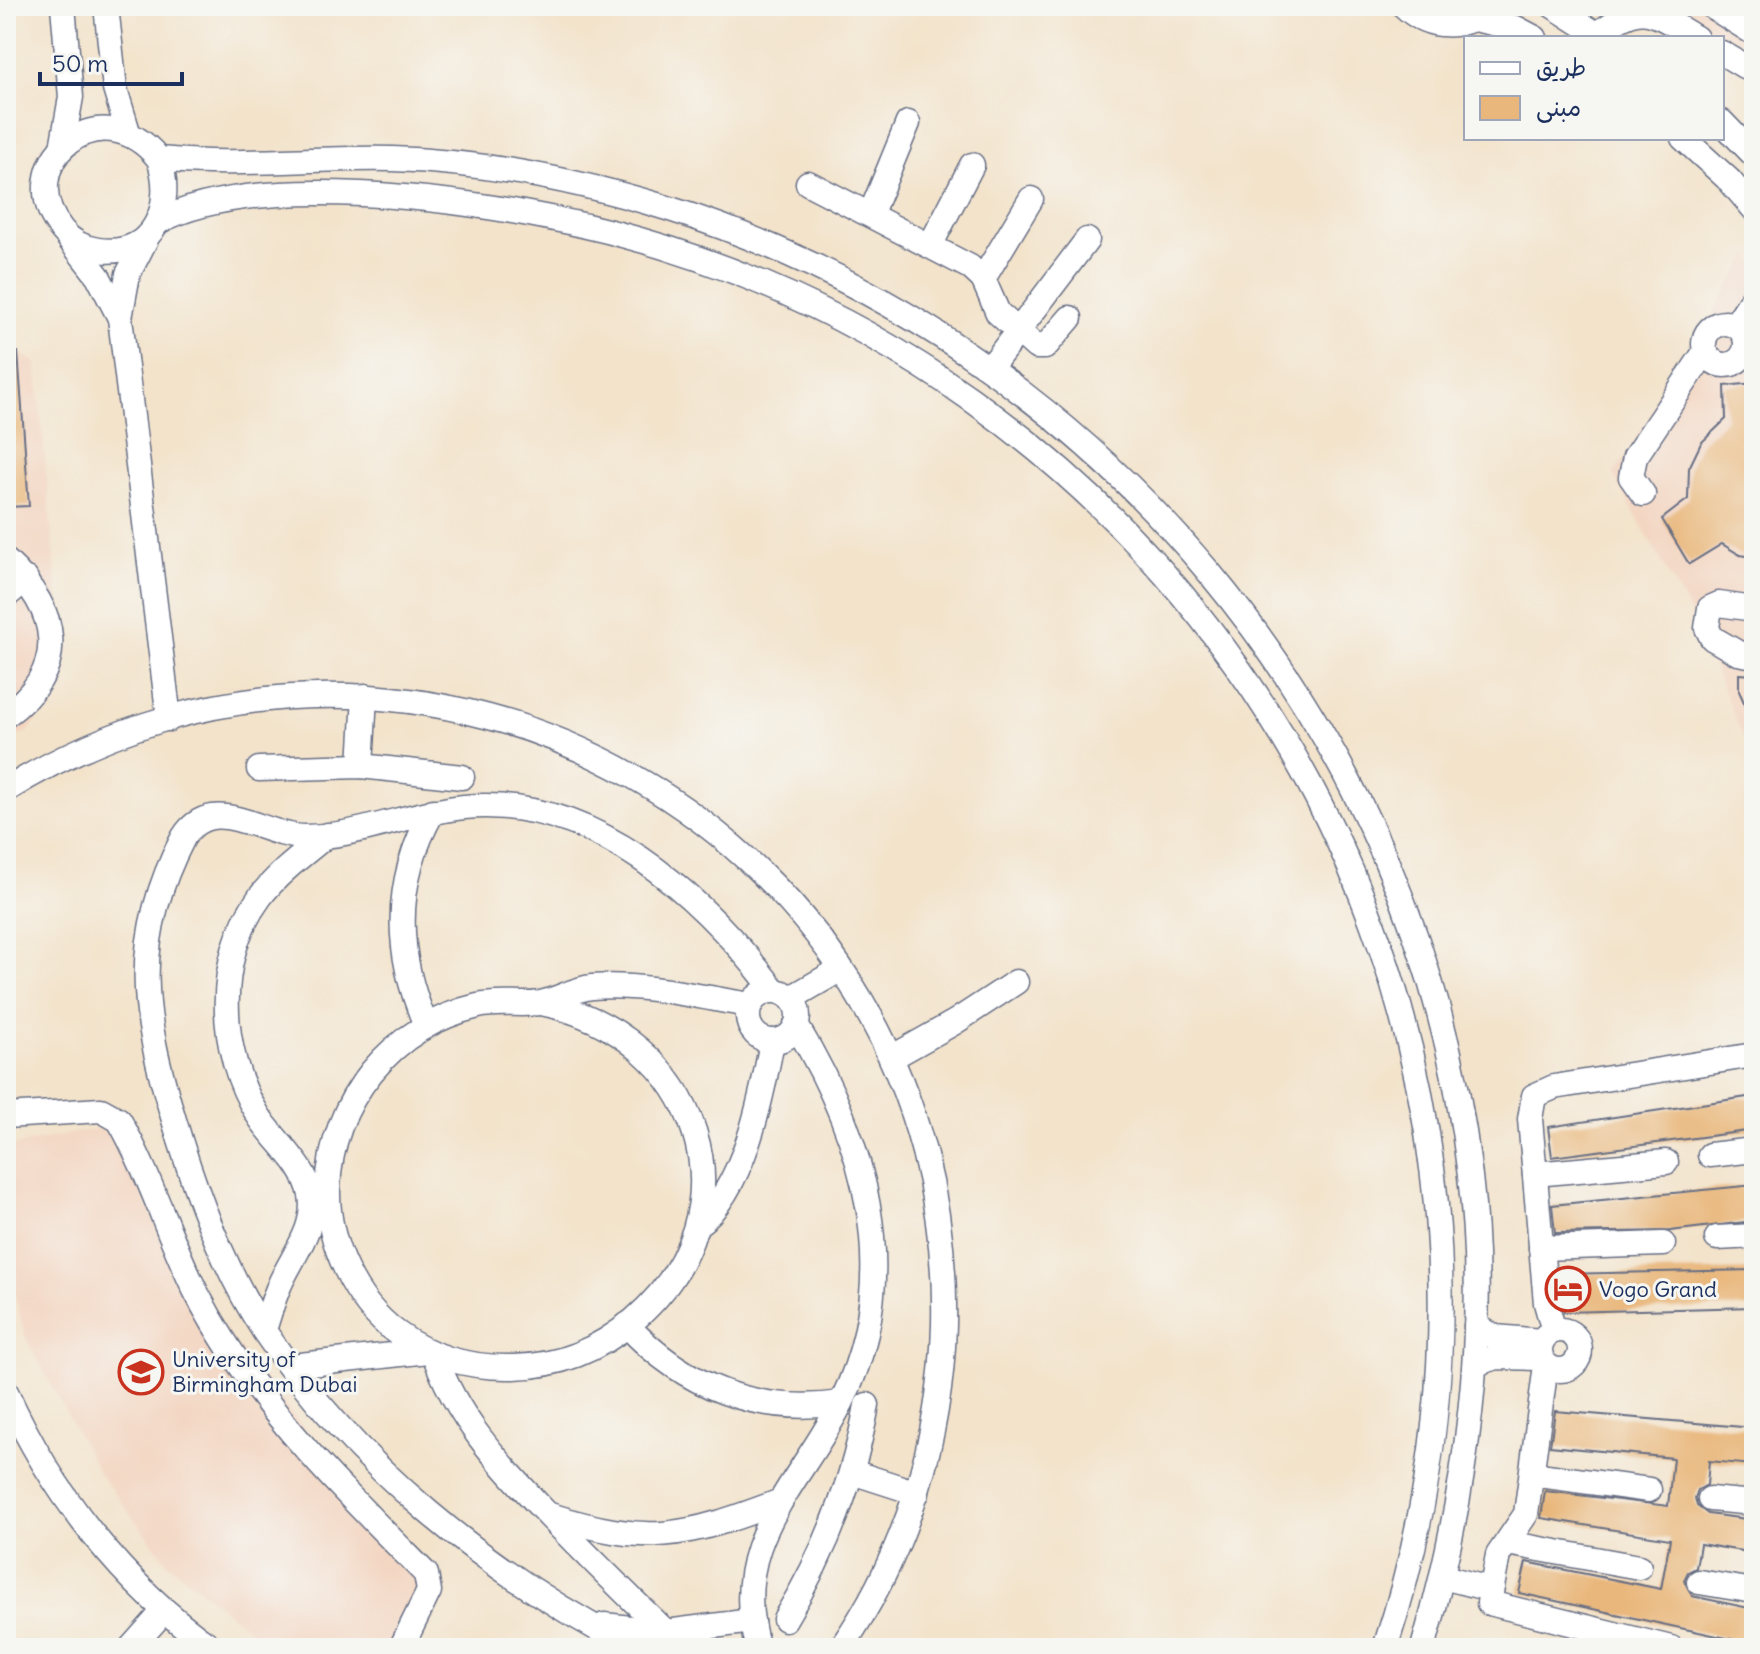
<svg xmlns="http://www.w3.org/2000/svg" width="1760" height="1654" viewBox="0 0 1760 1654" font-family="Delius,'Playpen Sans Arabic',sans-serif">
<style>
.built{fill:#f3d4bf}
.building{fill:#e9b77b}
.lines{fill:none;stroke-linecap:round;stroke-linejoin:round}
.minor-casing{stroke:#676e84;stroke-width:27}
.minor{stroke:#fff;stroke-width:24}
.labels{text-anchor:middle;stroke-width:6;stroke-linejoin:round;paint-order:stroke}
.poi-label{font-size:22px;fill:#1b2f5e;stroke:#f6f6f2;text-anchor:start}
</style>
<rect width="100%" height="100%" fill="#f6f6f2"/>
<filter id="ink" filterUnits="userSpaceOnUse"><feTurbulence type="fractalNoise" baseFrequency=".0125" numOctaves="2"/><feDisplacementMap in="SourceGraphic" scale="16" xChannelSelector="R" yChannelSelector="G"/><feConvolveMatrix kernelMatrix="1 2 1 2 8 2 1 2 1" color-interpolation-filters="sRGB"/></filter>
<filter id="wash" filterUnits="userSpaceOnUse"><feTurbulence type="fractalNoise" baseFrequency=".006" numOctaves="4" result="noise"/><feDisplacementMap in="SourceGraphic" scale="32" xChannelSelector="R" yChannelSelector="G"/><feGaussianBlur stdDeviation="1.8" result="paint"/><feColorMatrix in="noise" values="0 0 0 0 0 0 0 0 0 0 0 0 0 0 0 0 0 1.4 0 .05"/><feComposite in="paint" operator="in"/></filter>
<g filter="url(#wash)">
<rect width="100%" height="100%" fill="#f3e3cb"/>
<g class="built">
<polygon points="1653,6 1754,6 1754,80 1722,53 1722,38 1701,38"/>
<polygon points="1749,255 1754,263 1754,746 1744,740 1691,614 1613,475"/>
<polygon points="6,344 36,363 65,673 30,730 6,743"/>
<polygon points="112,1126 173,1265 426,1582 392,1648 271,1648 168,1563 98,1472 25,1336 6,1259 6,1147"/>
</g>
<g id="blocks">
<g class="building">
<polygon points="6,352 18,352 29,506 6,507"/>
<polygon points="1754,383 1754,557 1740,555 1722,544 1689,564 1662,519 1688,499 1689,468 1701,443 1726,419 1725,386"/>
<polygon points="1739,674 1754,675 1754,725 1739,691"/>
<polygon points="1754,1096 1754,1130 1552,1157 1548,1127"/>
<polygon points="1754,1185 1754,1221 1670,1231 1555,1233 1552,1205"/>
<polygon points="1754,1270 1754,1307 1564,1312 1561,1300 1559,1274"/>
<polygon points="1555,1411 1754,1428 1754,1465 1709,1461 1707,1485 1698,1490 1695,1498 1697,1506 1708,1514 1754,1520 1754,1553 1700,1544 1696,1568 1688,1572 1684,1580 1692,1596 1754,1609 1754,1644 1519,1593 1526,1562 1661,1589 1670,1539 1541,1518 1545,1491 1668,1506 1673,1458 1550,1446"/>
</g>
</g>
</g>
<g filter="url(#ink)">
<use href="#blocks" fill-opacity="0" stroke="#676e84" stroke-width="2"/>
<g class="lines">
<g class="minor-casing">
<g id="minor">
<polyline points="106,6 115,89 128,132"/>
<path d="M 1404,6 C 1429,30 1466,31 1491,6"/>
<polyline points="1553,6 1603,38"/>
<polyline points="1711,6 1754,33"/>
<polyline points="1474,19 1516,28 1535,38"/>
<path d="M 1598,34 C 1642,0 1650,10 1696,38"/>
<polyline points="1722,53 1754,72"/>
<polyline points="1722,122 1754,155"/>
<polyline points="1683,138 1729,180 1754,209"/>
<polyline points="62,148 71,97 63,6"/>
<path d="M 159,159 C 175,204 155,258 98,250 C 83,248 71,241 62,230 C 9,166 99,85 159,159 C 237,167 315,157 393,159 C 485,162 579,181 667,208 C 1097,343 1419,727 1470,1176 C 1489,1336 1467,1494 1423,1648"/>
<polyline points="808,183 970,267 983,279 998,313 1036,347 1045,347 1070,318"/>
<polyline points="871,213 908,123"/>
<path d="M 158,222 C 246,174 432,196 529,214 C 1188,333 1595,1011 1385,1648"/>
<polyline points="148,235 128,274 120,318 169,719"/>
<polyline points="70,240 98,276 120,318"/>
<polyline points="931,244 972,165"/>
<polyline points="983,279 1031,199"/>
<circle cx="1725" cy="344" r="21"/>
<polyline points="1735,325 1754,296"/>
<polyline points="990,368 1087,240"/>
<polyline points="1643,494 1631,477 1635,457 1705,352"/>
<path d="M 6,561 C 59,610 71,668 6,715"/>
<polyline points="6,596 26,579"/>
<polyline points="1754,609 1719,604 1710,608 1707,628 1712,638 1738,653 1754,656"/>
<polyline points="361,766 365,696"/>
<polyline points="259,769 361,766 462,777"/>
<path d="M 6,790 C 421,531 955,837 944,1325 C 941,1439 906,1554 841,1648"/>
<circle cx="773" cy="1016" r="25"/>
<polyline points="791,998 841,969"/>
<path d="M 541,1003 C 699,1034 761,1210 634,1320 C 600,1349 559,1366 514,1367 C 472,1368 432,1359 397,1333 C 354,1301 327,1243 328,1189 C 331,1100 392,1026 478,1006 C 499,1001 520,1006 540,1003 C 558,1000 573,989 592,987 C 643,983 700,997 750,1005"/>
<path d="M 426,1025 C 394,952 393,881 433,811"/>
<polyline points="891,1058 955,1022 1016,982"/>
<path d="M 6,1116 L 101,1110 L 119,1120 C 150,1174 168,1236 196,1292 C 253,1403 339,1486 426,1574 L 429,1591 L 401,1648"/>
<polyline points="1710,1155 1754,1150"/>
<polyline points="1535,1174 1666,1162"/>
<path d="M 697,1225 C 744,1190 762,1097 772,1041"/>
<polyline points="1717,1238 1754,1236"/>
<polyline points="1541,1248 1663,1244"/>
<path d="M 627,1325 C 684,1387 757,1415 841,1403"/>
<polyline points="1476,1326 1495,1337 1542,1341"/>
<path d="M 264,1330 C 269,1315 273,1299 280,1284 C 292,1256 317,1228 311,1195 C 305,1163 274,1141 258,1115 C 218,1051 214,959 260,897 C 278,873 304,854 327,835"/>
<circle cx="1560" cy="1350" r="20"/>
<polyline points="1554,1331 1546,1303 1530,1119 1534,1096 1554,1087 1754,1055"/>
<path d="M 434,1354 C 458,1421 501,1465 549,1516 C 588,1556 626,1594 666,1632"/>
<polyline points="1475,1364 1497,1357 1541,1358"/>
<polyline points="1546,1365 1526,1514 1498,1555 1489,1603 1671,1648"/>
<polyline points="291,1366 428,1351"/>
<path d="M 6,1392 C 51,1491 123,1586 213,1648"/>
<polyline points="852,1472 917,1493"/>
<polyline points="1532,1474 1649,1490"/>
<polyline points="1710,1499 1754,1503"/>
<path d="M 550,1515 C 648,1546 683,1538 778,1502"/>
<polyline points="1507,1543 1639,1567"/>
<polyline points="1443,1577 1490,1589"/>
<polyline points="1699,1582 1754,1591"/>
<path d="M 785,1619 C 826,1552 853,1483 867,1405"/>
<polyline points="604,1625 666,1632 752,1621"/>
<polyline points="131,1648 163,1612"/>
<path d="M 633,1648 C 489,1574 355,1466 264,1331 C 223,1268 195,1192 174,1120 C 142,1014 130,940 183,838 C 212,791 262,836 304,837 C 358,837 411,812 464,807 C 594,795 701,895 774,990"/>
<path d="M 758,1648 C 725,1543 802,1483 843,1399 C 904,1273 865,1139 796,1025"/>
</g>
</g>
<use href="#minor" class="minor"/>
</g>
</g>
<defs>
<g id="hotel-ring" transform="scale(2.3)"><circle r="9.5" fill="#f6f6f2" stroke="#c8321e" stroke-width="1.5"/><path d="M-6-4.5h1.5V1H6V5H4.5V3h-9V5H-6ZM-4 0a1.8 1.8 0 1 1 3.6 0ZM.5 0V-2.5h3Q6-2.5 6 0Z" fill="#c8321e"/></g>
<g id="university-ring" transform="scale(2.3)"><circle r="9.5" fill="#f6f6f2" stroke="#c8321e" stroke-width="1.5"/><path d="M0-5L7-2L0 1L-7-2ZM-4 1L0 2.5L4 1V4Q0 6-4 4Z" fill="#c8321e"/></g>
</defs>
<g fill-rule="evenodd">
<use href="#hotel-ring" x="1568" y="1289"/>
<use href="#university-ring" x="141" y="1372"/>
</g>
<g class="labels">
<g class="poi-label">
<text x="1599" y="1297">Vogo Grand</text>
<text x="172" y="1367">University of<tspan x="172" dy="25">Birmingham Dubai</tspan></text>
</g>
</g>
<rect width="1760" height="1654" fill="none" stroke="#f6f6f2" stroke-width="32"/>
<rect x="1464" y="36" width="260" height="104" fill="#f6f6f2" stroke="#9ea6b7" stroke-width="2"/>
<rect x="1480" y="62" width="40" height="12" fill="#ffffff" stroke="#9ea6b7" stroke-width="2"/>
<text x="1536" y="76" font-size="24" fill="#1b2f5e">طريق</text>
<rect x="1480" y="96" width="40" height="24" fill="#e9b77b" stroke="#9ea6b7" stroke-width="2"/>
<text x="1536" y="116" font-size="24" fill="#1b2f5e">مبنى</text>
<path d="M40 72v12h142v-12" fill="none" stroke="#1b2f5e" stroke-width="4"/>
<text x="52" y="72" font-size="24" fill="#1b2f5e" stroke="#f6f6f2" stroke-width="6" paint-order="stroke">50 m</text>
</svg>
